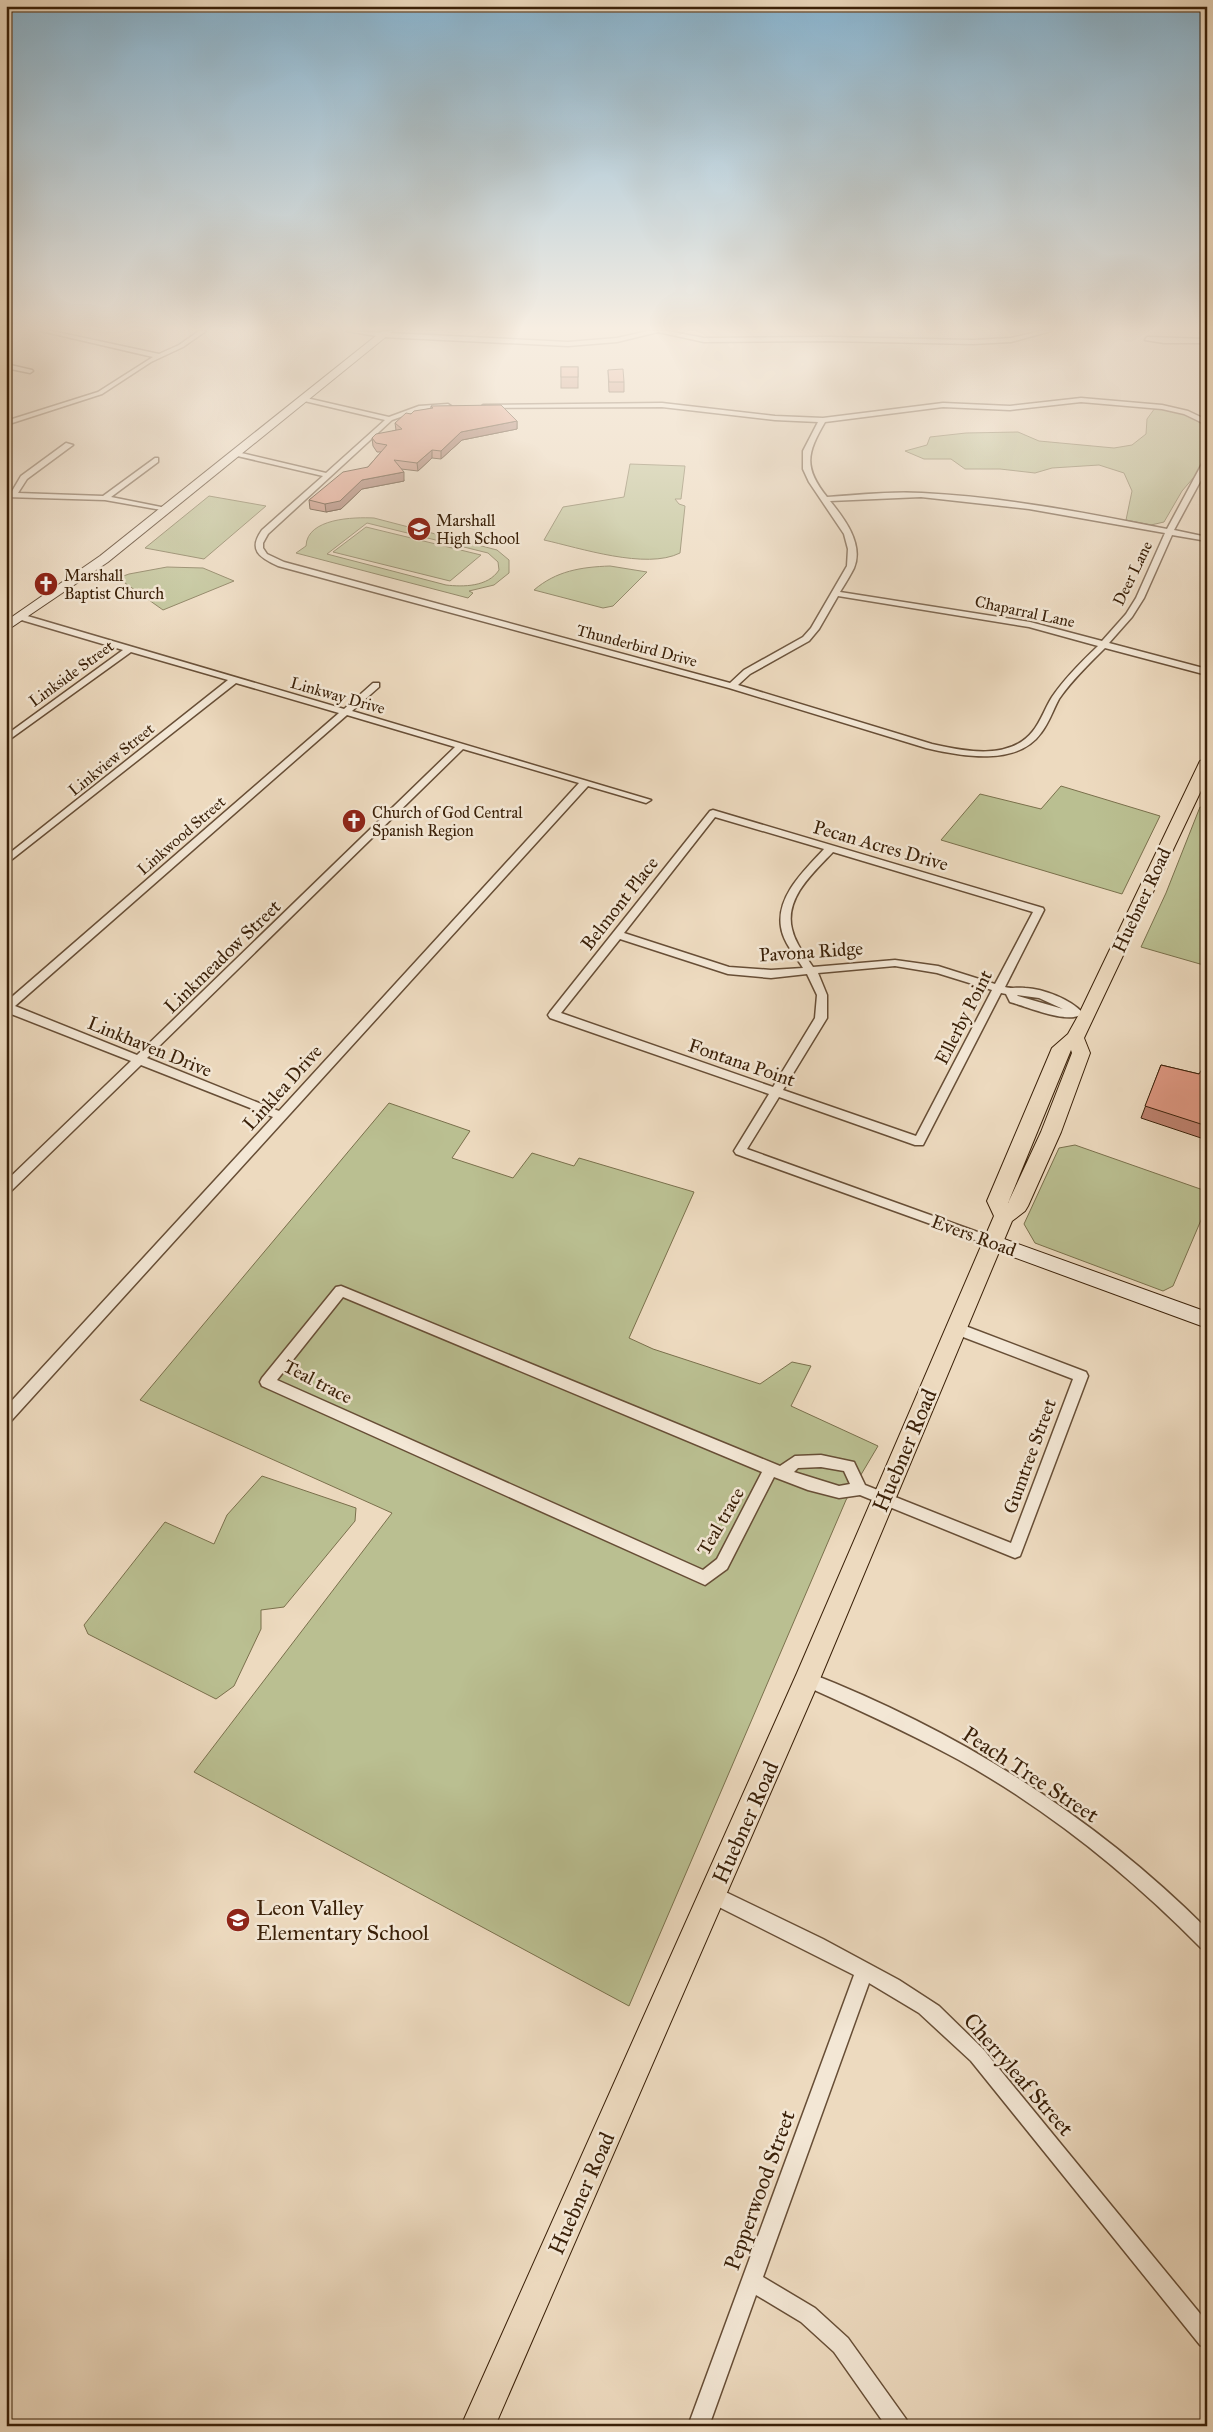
<svg xmlns="http://www.w3.org/2000/svg" width="1213" height="2432" viewBox="0 0 1213 2432" font-family="'IM FELL Great Primer',serif">
<style>
.green{fill:#babf91;stroke:#7a704c;fill-rule:evenodd}
.lines{fill:none;stroke-linecap:round;stroke-linejoin:round}
.minor-casing{stroke:#674e36;stroke-width:3}
.secondary-casing{stroke:#3a2008;stroke-width:2}
.primary-casing{stroke:#3a2008;stroke-width:2}
.minor{fill:#f3e7d5;fill-rule:evenodd}
.secondary{fill:#f3e7d5;fill-rule:evenodd}
.primary{fill:#eddabf;fill-rule:evenodd}
.wall{fill:#be816e;stroke:#3a2008}
.shaded-wall{fill:#9b695a;stroke:#3a2008}
.building{fill:#dd9680;stroke:#3a2008}
.labels{text-anchor:middle;stroke-width:5;stroke-linejoin:round;paint-order:stroke}
.far-poi-label{font-size:16px;fill:#3a2008;stroke:#f3e7d5;text-anchor:start}
.far-street-label{font-size:16px;fill:#3a2008;stroke:#f3e7d5}
.street-label{font-size:19px;fill:#3a2008;stroke:#f3e7d5}
.near-street-label{font-size:22px;fill:#3a2008;stroke:#f3e7d5}
.near-poi-label{font-size:22px;fill:#3a2008;stroke:#f3e7d5;text-anchor:start}
</style>
<rect width="100%" height="100%" fill="#eddabf"/>
<filter id="stains"><feTurbulence type="fractalNoise" baseFrequency=".004" numOctaves="4"/><feColorMatrix values="0 0 0 0 .2 0 0 0 0 .09 0 0 0 0 .02 0 0 0 .5 -.17"/></filter>
<radialGradient id="worn" r=".72"><stop offset=".6" stop-color="#630" stop-opacity="0"/><stop offset="1" stop-color="#630" stop-opacity=".3"/></radialGradient>
<g class="green">
<polygon points="1155,408 1188,415 1203,425 1207,425 1207,476 1194,477 1182,491 1164,522 1151,525 1126,520 1132,491 1124,473 1099,465 1052,468 1035,473 1000,469 965,469 951,459 924,459 905,451 927,445 930,437 966,433 1018,432 1039,441 1114,448 1132,445 1146,434 1147,419"/>
<path d="M 630,464 L 685,466 L 681,499 L 675,499 L 679,504 L 685,506 L 680,553 C 646,570 580,548 544,540 L 563,507 L 624,497 Z"/>
<polygon points="209,496 266,506 204,559 145,548"/>
<path d="M 374,518 L 497,550 L 509,560 L 509,573 L 494,585 L 469,591 L 473,593 L 468,598 L 296,553 L 306,546 C 307,518 354,517 374,518 ZM 367,523 L 488,553 L 498,562 L 499,570 C 488,587 463,587 446,585 L 327,554 Z"/>
<polygon points="366,527 481,555 450,581 333,552"/>
<path d="M 610,566 L 647,572 L 613,606 L 603,608 L 534,590 C 556,571 581,567 610,566 Z"/>
<polygon points="167,567 203,568 234,581 163,610 118,578 129,574"/>
<polygon points="1061,786 1160,816 1122,894 941,840 980,794 1041,809"/>
<polygon points="1200,807 1207,809 1207,966 1141,947 1166,893"/>
<polygon points="389,1103 470,1131 452,1158 513,1178 532,1153 574,1166 579,1158 694,1192 629,1338 653,1349 760,1384 792,1362 811,1366 791,1406 878,1446 846,1500 629,2006 194,1772 392,1513 140,1400"/>
<polygon points="1075,1145 1206,1191 1207,1206 1173,1286 1163,1291 1035,1243 1024,1224 1059,1148"/>
<polygon points="262,1476 356,1508 355,1521 284,1607 261,1610 261,1629 234,1686 216,1699 88,1634 84,1625 165,1522 214,1544 227,1515"/>
</g>
<g class="lines">
<g class="minor-casing">
<g id="minor">
<polygon points="41,331 52,331 159,354 179,345 199,331 206,331 183,347 151,362 102,394 6,425 6,421 98,392 153,357"/>
<polygon points="347,331 568,342 617,338 648,331 668,331 704,338 829,337 973,340 1011,338 1041,331 1051,331 1011,342 973,344 829,341 704,342 658,332 617,342 568,346 382,337"/>
<polygon points="1147,337 1207,339 1207,343 1164,343 1145,340"/>
<polygon points="6,364 32,370 33,371 30,373 6,368"/>
<path d="M 302,397 L 389,417 L 419,406 L 448,404 L 451,406 L 448,408 L 420,410 L 392,420 L 268,534 L 263,543 L 263,548 L 267,554 L 284,562 L 730,683 L 744,670 L 803,637 L 811,628 L 847,566 L 848,549 L 844,534 L 809,482 L 803,469 L 803,451 L 818,422 L 775,420 L 662,407 L 485,408 L 482,406 L 483,405 L 662,403 L 775,416 L 823,418 L 943,403 L 1010,406 L 1081,398 L 1162,405 L 1188,411 L 1207,420 L 1207,425 L 1184,414 L 1162,409 L 1081,402 L 1010,410 L 943,407 L 825,422 C 807,453 803,467 827,497 C 858,495 890,491 922,493 C 1004,497 1086,513 1167,529 L 1203,462 L 1207,460 L 1207,469 L 1174,530 L 1207,537 L 1207,541 L 1172,535 L 1144,598 L 1132,617 L 1109,643 L 1207,669 L 1207,675 L 1105,648 C 1089,664 1072,680 1059,699 C 1053,710 1049,723 1041,733 C 1017,767 960,756 926,748 L 729,688 L 278,566 C 259,557 248,550 262,530 L 323,476 L 233,455 L 233,451 L 326,473 L 385,420 L 300,400 L 300,398 ZM 921,497 L 1029,509 L 1165,533 L 1136,598 L 1126,614 L 1102,641 L 1030,622 L 840,592 C 845,584 850,576 854,568 C 864,544 844,518 830,501 ZM 838,596 L 1029,627 L 1098,646 C 1081,662 1065,678 1052,697 C 1045,708 1041,721 1033,731 C 1010,761 963,751 932,744 L 738,685 L 750,674 L 809,641 L 819,629 Z"/>
<polygon points="66,443 73,445 27,479 18,493 103,496 155,458 158,458 158,462 111,497 171,509 167,511 105,500 6,497 6,493 11,493 21,476"/>
<path d="M 18,615 L 24,615 L 344,709 L 373,683 L 379,683 L 379,687 L 352,711 L 651,800 L 646,803 L 588,786 L 11,1421 L 6,1423 L 6,1407 L 273,1117 L 141,1065 L 10,1192 L 6,1193 L 6,1181 L 131,1061 L 6,1012 L 6,1002 L 339,713 L 236,683 L 6,864 L 6,856 L 228,680 L 131,652 L 6,742 L 6,735 L 123,650 L 18,619 ZM 347,715 L 455,747 L 137,1055 L 15,1006 ZM 463,749 L 579,783 L 279,1111 L 147,1058 Z"/>
<path d="M 713,810 L 1043,908 L 1044,910 L 1005,987 C 1012,989 1018,987 1025,988 C 1044,989 1070,999 1083,1013 C 1071,1026 1025,1006 1010,1002 L 1006,994 L 1001,993 L 923,1145 L 915,1145 L 779,1097 L 747,1149 L 997,1239 L 999,1242 L 997,1245 L 989,1245 L 736,1154 L 734,1151 L 769,1094 L 550,1018 L 548,1015 L 550,1012 L 710,811 ZM 715,817 L 824,849 C 805,870 776,896 781,927 C 783,942 795,955 803,968 L 771,970 L 729,967 L 624,933 ZM 833,852 L 1033,912 L 995,984 L 938,966 L 895,960 L 813,967 C 805,955 795,943 792,929 C 784,898 814,872 833,852 ZM 620,939 L 728,974 L 771,978 L 807,974 L 817,995 L 815,1018 L 773,1087 L 561,1013 ZM 895,966 L 937,973 L 992,990 L 916,1136 L 783,1090 L 827,1018 L 827,995 L 818,973 ZM 1017,995 L 1039,998 L 1063,1009 L 1018,996 Z"/>
<path d="M 341,1286 L 780,1466 L 795,1456 L 821,1455 L 854,1462 L 865,1485 L 1011,1543 L 1073,1379 L 950,1332 L 948,1328 L 950,1324 L 960,1324 L 1086,1372 L 1088,1376 L 1020,1556 L 1015,1558 L 1010,1556 L 860,1495 L 839,1498 L 808,1490 L 774,1477 L 727,1569 L 705,1585 L 262,1386 L 260,1382 L 262,1378 L 336,1287 ZM 343,1297 L 762,1472 L 717,1559 L 703,1570 L 277,1380 ZM 821,1467 L 844,1471 L 850,1484 L 839,1486 L 794,1472 L 798,1468 Z"/>
<path d="M 807,1672 C 956,1730 1093,1815 1207,1929 L 1207,1951 L 1201,1948 C 1129,1875 1049,1810 959,1760 C 908,1732 854,1708 801,1684 L 799,1679 L 801,1674 Z"/>
<polygon points="713,1886 823,1939 899,1980 939,2006 983,2049 1207,2322 1207,2348 1200,2345 971,2061 919,2013 869,1983 763,2277 815,2308 848,2338 906,2419 909,2426 886,2426 834,2352 801,2322 756,2295 709,2426 688,2426 854,1975 707,1901 704,1895 707,1889"/>
</g>
</g>
<g class="secondary-casing">
<g id="secondary">
<polygon points="382,331 393,331 108,562 6,631 6,621 100,556"/>
<polygon points="993,1235 1207,1312 1207,1328 986,1247 983,1242 986,1237"/>
</g>
</g>
<g class="primary-casing">
<path id="primary" d="M 1207,757 L 1207,778 L 1084,1038 L 1090,1053 L 1061,1132 L 1028,1206 L 1025,1211 L 1012,1221 L 820,1679 L 495,2426 L 461,2426 L 797,1673 L 994,1216 L 987,1201 L 1052,1048 L 1068,1034 L 1078,1016 L 1200,761 ZM 1071,1050 L 1072,1053 L 1041,1132 L 1008,1203 Z"/>
</g>
<use href="#minor" class="minor"/>
<use href="#secondary" class="secondary"/>
<use href="#primary" class="primary"/>
</g>
<g class="wall">
<rect x="561" y="367" width="17" height="21"/>
<polygon points="608,370 624,382 624,392 609,392"/>
<polygon points="431,406 517,421 517,429 462,440 441,459 432,458 418,471 401,469 404,481 362,489 341,509 326,512 310,509 309,500 368,467 381,452 377,452 373,446 372,438 396,430 395,423 411,414 431,408"/>
<polygon points="1161,1065 1199,1074 1207,1067 1207,1140 1141,1118"/>
</g>
<g class="shaded-wall">
<polygon points="517,421 517,429 462,440 441,459 441,451 461,432"/>
<polygon points="432,450 432,458 418,471 417,463"/>
<polygon points="404,472 404,481 362,489 341,509 326,512 325,504 362,480"/>
</g>
<g class="building">
<rect x="561" y="367" width="17" height="10"/>
<polygon points="623,369 624,382 609,382 608,370"/>
<polygon points="501,405 517,421 461,432 441,451 432,450 417,463 394,460 404,472 362,480 340,501 325,504 309,500 343,472 368,467 387,445 376,443 372,438 376,434 402,429 395,423 406,413 411,414 414,411 433,408 431,406"/>
<polygon points="1161,1065 1199,1074 1204,1066 1207,1067 1207,1126 1145,1106"/>
</g>
<linearGradient id="sky" x2="0" y2="1"><stop stop-color="#88b6d3"/><stop offset="0.49" stop-color="#f7eee2"/><stop offset="1" stop-color="#f7eee2" stop-opacity="0"/></linearGradient>
<rect width="1213" height="671" fill="url(#sky)"/>
<defs>
<g id="school-disc" transform="scale(1.25)"><circle r="9.5" fill="#8f2418" stroke="#f3e7d5"/><path d="M0-5L7-2L0 1L-7-2ZM-4 1L0 2.5L4 1V4Q0 6-4 4Z" fill="#fff"/></g>
<g id="church-disc" transform="scale(1.25)"><circle r="9.5" fill="#8f2418" stroke="#f3e7d5"/><path d="M-1.2-6h2.4v3.5h3.3v2.4h-3.3V6h-2.4V-.1h-3.3v-2.4h3.3Z" fill="#fff"/></g>
</defs>
<g fill-rule="evenodd">
<use href="#school-disc" x="419" y="529"/>
<use href="#church-disc" x="46" y="584"/>
<use href="#church-disc" x="354" y="821"/>
<use href="#school-disc" x="238" y="1920"/>
</g>
<g class="labels">
<g class="far-poi-label">
<text x="436" y="526">Marshall<tspan x="436" dy="18">High School</tspan></text>
<text x="64" y="581">Marshall<tspan x="64" dy="18">Baptist Church</tspan></text>
<text x="372" y="818">Church of God Central<tspan x="372" dy="18">Spanish Region</tspan></text>
</g>
<g class="far-street-label">
<text transform="translate(1132 573) rotate(-64)" y="6">Deer Lane</text>
<text transform="translate(1025 611) rotate(12)" y="6">Chaparral Lane</text>
<text transform="translate(637 645) rotate(15)" y="6">Thunderbird Drive</text>
<text transform="translate(71 673) rotate(-36)" y="6">Linkside Street</text>
<text transform="translate(338 695) rotate(16)" y="6">Linkway Drive</text>
<text transform="translate(111 759) rotate(-39)" y="6">Linkview Street</text>
<text transform="translate(181 835) rotate(-41)" y="6">Linkwood Street</text>
</g>
<g class="street-label">
<text transform="translate(881 845) rotate(16)" y="7">Pecan Acres Drive</text>
<text transform="translate(1141 900) rotate(-65)" y="7">Huebner Road</text>
<text transform="translate(619 903) rotate(-52)" y="7">Belmont Place</text>
<text transform="translate(811 951) rotate(-4)" y="7">Pavona Ridge</text>
<text transform="translate(222 956) rotate(-44)" y="7">Linkmeadow Street</text>
<text transform="translate(963 1017) rotate(-63)" y="7">Ellerby Point</text>
<text transform="translate(150 1046) rotate(22)" y="7">Linkhaven Drive</text>
<text transform="translate(742 1062) rotate(19)" y="7">Fontana Point</text>
<text transform="translate(282 1087) rotate(-48)" y="7">Linklea Drive</text>
<text transform="translate(974 1235) rotate(20)" y="7">Evers Road</text>
<text transform="translate(318 1381) rotate(27)" y="7">Teal trace</text>
<text transform="translate(1029 1456) rotate(-70)" y="7">Gumtree Street</text>
<text transform="translate(720 1521) rotate(-60)" y="7">Teal trace</text>
</g>
<g class="near-street-label">
<text transform="translate(904 1450) rotate(-67)" y="8">Huebner Road</text>
<text transform="translate(1031 1774) rotate(33)" y="8">Peach Tree Street</text>
<text transform="translate(745 1822) rotate(-66)" y="8">Huebner Road</text>
<text transform="translate(1019 2074) rotate(49)" y="8">Cherryleaf Street</text>
<text transform="translate(759 2190) rotate(-70)" y="8">Pepperwood Street</text>
<text transform="translate(581 2193) rotate(-66)" y="8">Huebner Road</text>
</g>
<g class="near-poi-label">
<text x="256" y="1915">Leon Valley<tspan x="256" dy="25">Elementary School</tspan></text>
</g>
</g>
<rect width="1213" height="2432" fill="none" stroke="#eddabf" stroke-width="25"/>
<rect x="8" y="8" width="1198" height="2417" fill="none" stroke="#3a2008" stroke-width="2.5"/>
<rect x="12" y="12" width="1188" height="2407" fill="none" stroke="#3a2008"/>
<rect width="100%" height="100%" filter="url(#stains)"/>
<rect width="100%" height="100%" fill="url(#worn)"/>
</svg>
